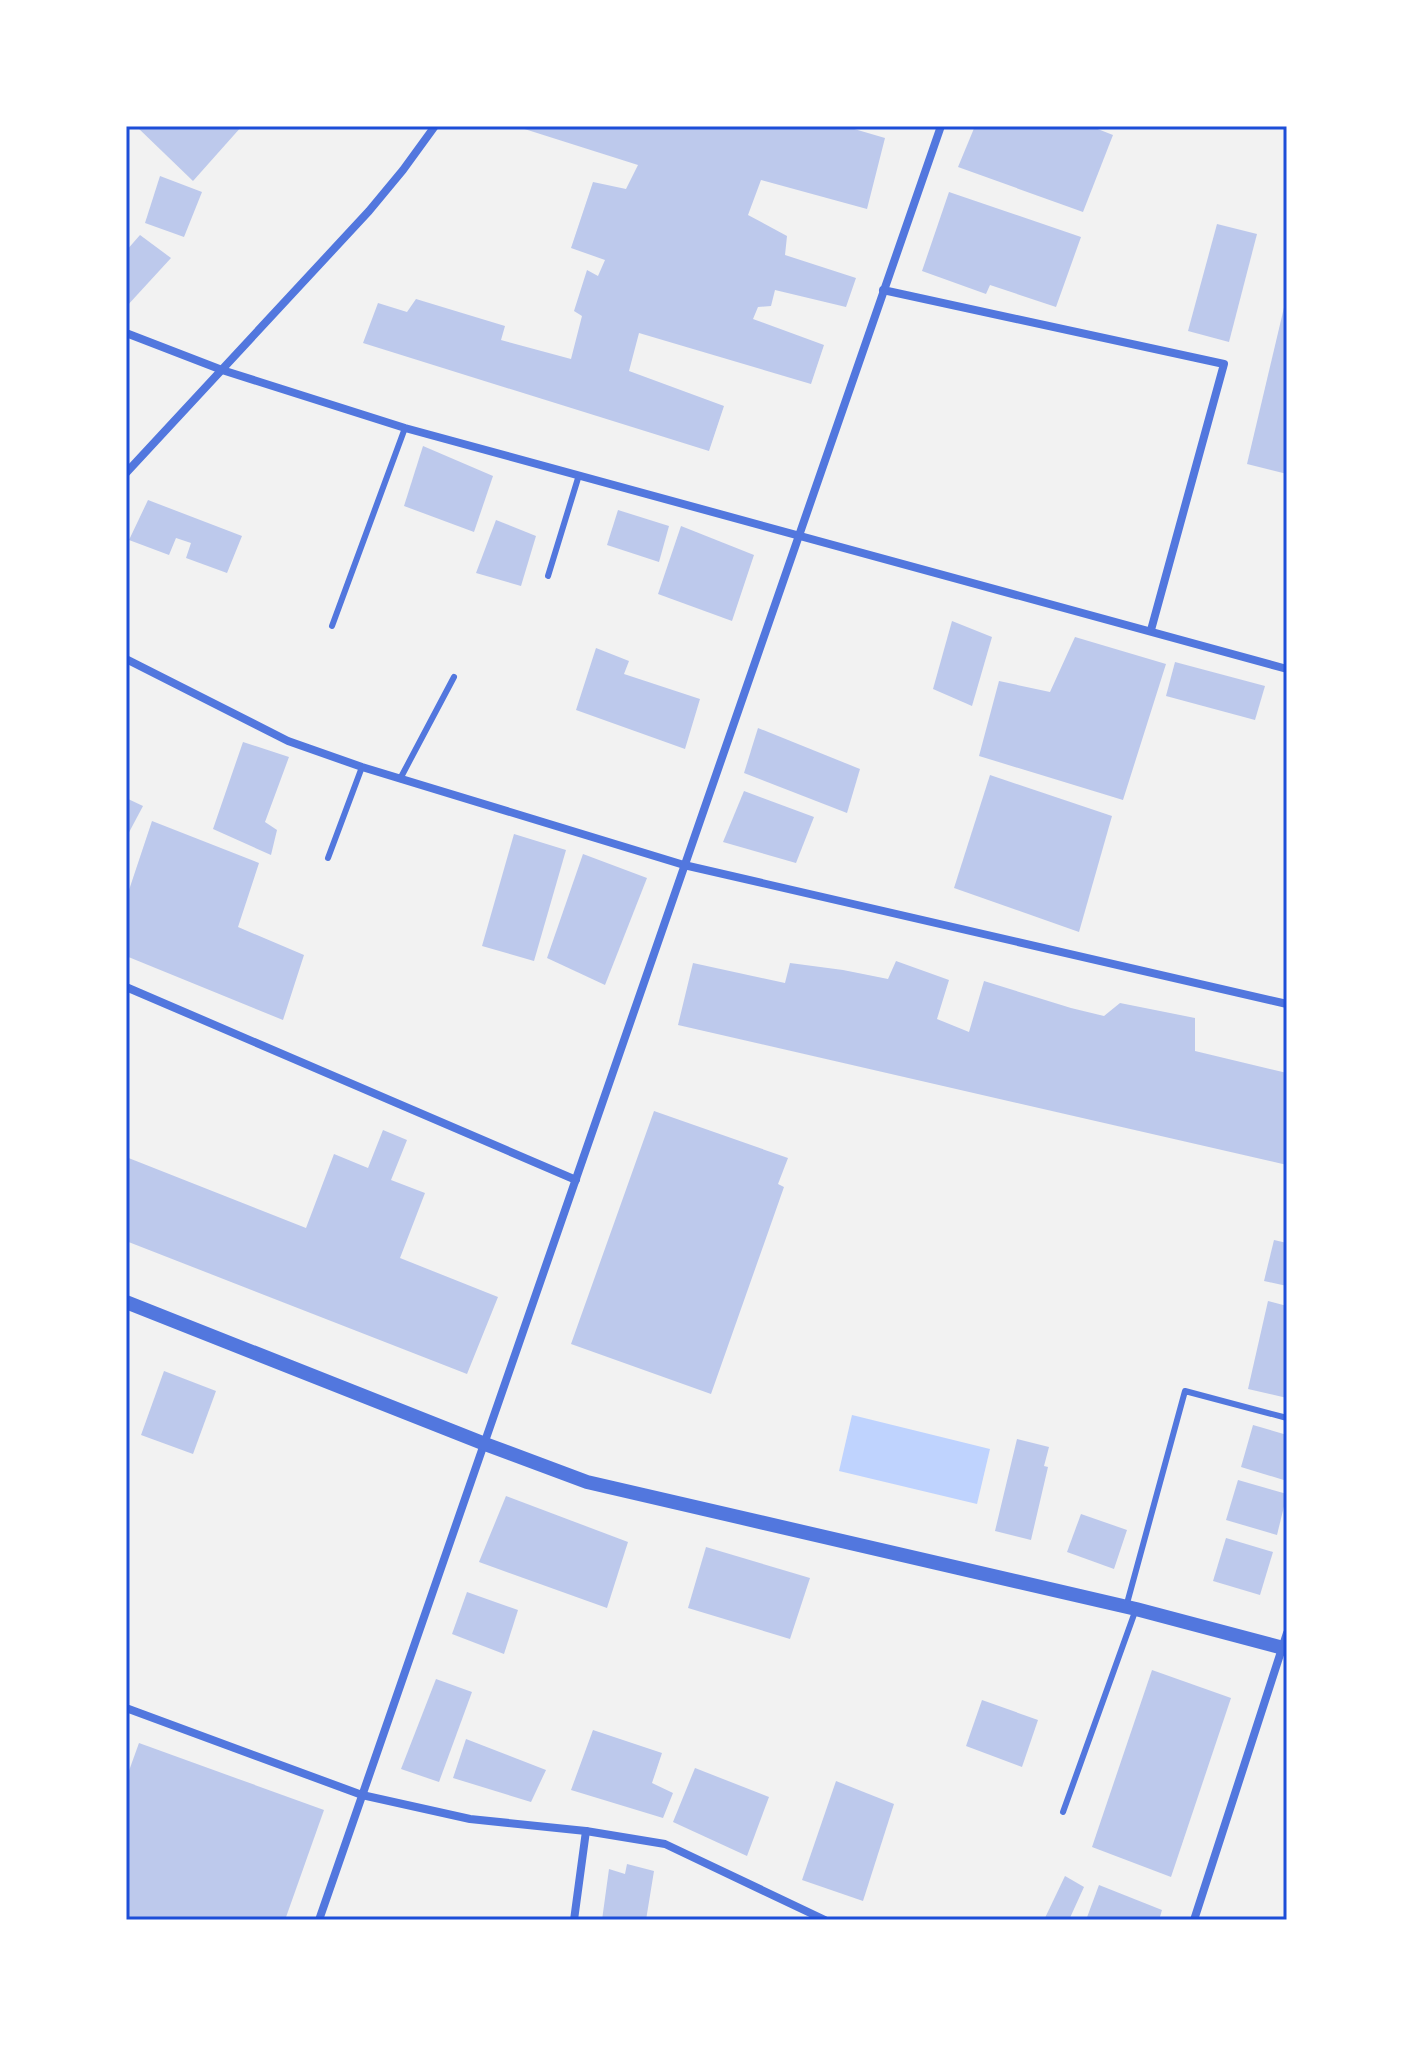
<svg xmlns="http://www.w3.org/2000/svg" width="1413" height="2046" viewBox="0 0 1413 2046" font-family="'DM Sans',sans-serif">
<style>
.water{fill:#bfd3fe}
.building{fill:#bdc9ec}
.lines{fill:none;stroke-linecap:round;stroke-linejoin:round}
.service{stroke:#5277de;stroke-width:6}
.minor{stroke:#5277de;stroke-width:8}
.tertiary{stroke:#5277de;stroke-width:14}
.neatline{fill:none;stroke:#1d4ed8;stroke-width:3}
</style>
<rect width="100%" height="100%" fill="#f2f2f2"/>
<polygon class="water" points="852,1415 990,1449 977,1504 839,1471"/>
<g class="building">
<polygon points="136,126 242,126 193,181"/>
<polygon points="515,126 844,126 885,138 867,209 761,180 748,215 787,236 785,255 856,278 846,307 775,290 771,306 758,307 753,319 824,345 811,384 639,333 629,371 724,406 709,451 363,343 378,303 407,312 416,299 505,326 501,340 571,359 582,316 574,311 587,270 598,276 605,260 571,248 593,182 626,189 638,165"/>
<polygon points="975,126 1090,126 1113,135 1083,212 958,167"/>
<polygon points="160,176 202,192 184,237 145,223"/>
<polygon points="949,192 1081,237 1056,307 990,285 986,294 922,271"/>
<polygon points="1217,224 1257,234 1229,342 1188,331"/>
<polygon points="140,235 171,258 126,307 126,251"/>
<polygon points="1286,299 1287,299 1287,474 1247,464"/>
<polygon points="423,446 493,476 474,532 404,506"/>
<polygon points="148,500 242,536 227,573 186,558 191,543 176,538 169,555 129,540"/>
<polygon points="618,510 669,526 659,562 607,545"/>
<polygon points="496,520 536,536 521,586 476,573"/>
<polygon points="681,526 754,555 732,621 658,594"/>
<polygon points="952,621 992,637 972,706 933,689"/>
<polygon points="1075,637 1166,664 1123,800 979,756 999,681 1050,692"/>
<polygon points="596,648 629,661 624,674 700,699 685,749 576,710"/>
<polygon points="1175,662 1265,686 1255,720 1166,696"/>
<polygon points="758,728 860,769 847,813 744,773"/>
<polygon points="243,742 289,757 265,822 277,830 271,855 213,829"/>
<polygon points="990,775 1112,816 1079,932 954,888"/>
<polygon points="744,791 814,817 796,863 723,842"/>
<polygon points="126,798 143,806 126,838"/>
<polygon points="152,821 259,863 238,927 304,955 283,1020 126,956 126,899"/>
<polygon points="514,834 566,850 534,961 482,946"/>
<polygon points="583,854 647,878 605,985 547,958"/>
<polygon points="896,961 949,980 937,1019 969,1032 984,981 1071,1008 1104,1016 1120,1003 1195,1018 1195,1051 1287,1073 1287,1165 678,1025 693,963 785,983 790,963 843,970 888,979"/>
<polygon points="654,1111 788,1158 778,1184 784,1187 711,1394 571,1344"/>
<polygon points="383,1130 407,1140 391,1180 425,1193 400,1258 498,1297 467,1374 126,1241 126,1157 306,1228 334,1154 368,1168"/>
<polygon points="1274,1240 1287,1243 1287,1286 1264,1281"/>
<polygon points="1268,1301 1287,1306 1287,1398 1248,1389"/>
<polygon points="164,1371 216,1391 193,1454 141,1435"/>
<polygon points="1253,1425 1287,1435 1287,1481 1241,1467"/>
<polygon points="1017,1439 1049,1447 1044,1466 1048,1467 1031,1540 995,1531"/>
<polygon points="1238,1480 1287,1494 1277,1535 1226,1520"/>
<polygon points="506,1496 628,1542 607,1608 479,1562"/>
<polygon points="1081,1514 1127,1530 1114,1569 1067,1552"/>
<polygon points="1226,1538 1273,1552 1260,1595 1213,1581"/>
<polygon points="706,1547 810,1578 790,1639 688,1608"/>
<polygon points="467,1592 518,1610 504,1654 452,1634"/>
<polygon points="1152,1670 1231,1698 1171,1877 1092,1847"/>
<polygon points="436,1679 472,1692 439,1782 401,1769"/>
<polygon points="982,1700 1038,1720 1022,1767 966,1746"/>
<polygon points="593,1730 662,1753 652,1783 673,1793 663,1818 571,1790"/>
<polygon points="466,1739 546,1770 531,1802 453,1778"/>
<polygon points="139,1743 324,1810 285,1920 126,1920 126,1779"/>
<polygon points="695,1768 769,1797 747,1856 673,1822"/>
<polygon points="836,1781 894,1804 863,1901 802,1880"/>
<polygon points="627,1864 654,1871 646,1920 602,1920 609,1869 625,1874"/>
<polygon points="1065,1876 1084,1887 1069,1920 1044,1920"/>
<polygon points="1099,1885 1162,1910 1159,1920 1086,1920"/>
</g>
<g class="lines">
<g class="service">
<polyline points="548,576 579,475"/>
<polyline points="332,626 405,428"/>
<polyline points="400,779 454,677"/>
<polyline points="328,858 362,767"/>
<polyline points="1126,1607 1185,1391 1287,1418"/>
<polyline points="1063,1812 1136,1609"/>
</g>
<g class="minor">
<polyline points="883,290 1224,364 1151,630"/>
<polyline points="126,333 222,370 405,428 1287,669"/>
<polyline points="126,473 369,211 403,170 435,126"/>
<polyline points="126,659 288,741 362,767 684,865 1287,1004"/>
<polyline points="126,987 576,1180"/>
<polyline points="126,1708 362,1795 470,1819 586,1831 665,1844 825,1920"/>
<polyline points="319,1920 941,126"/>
<polyline points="574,1920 586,1831"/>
<polyline points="1194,1920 1287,1633"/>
</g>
<polyline class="tertiary" points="126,1302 485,1444 587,1482 1136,1609 1287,1649"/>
</g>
<rect width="1413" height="2046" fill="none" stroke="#ffffff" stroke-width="256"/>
<rect x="128" y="128" width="1157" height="1790" class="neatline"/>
</svg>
